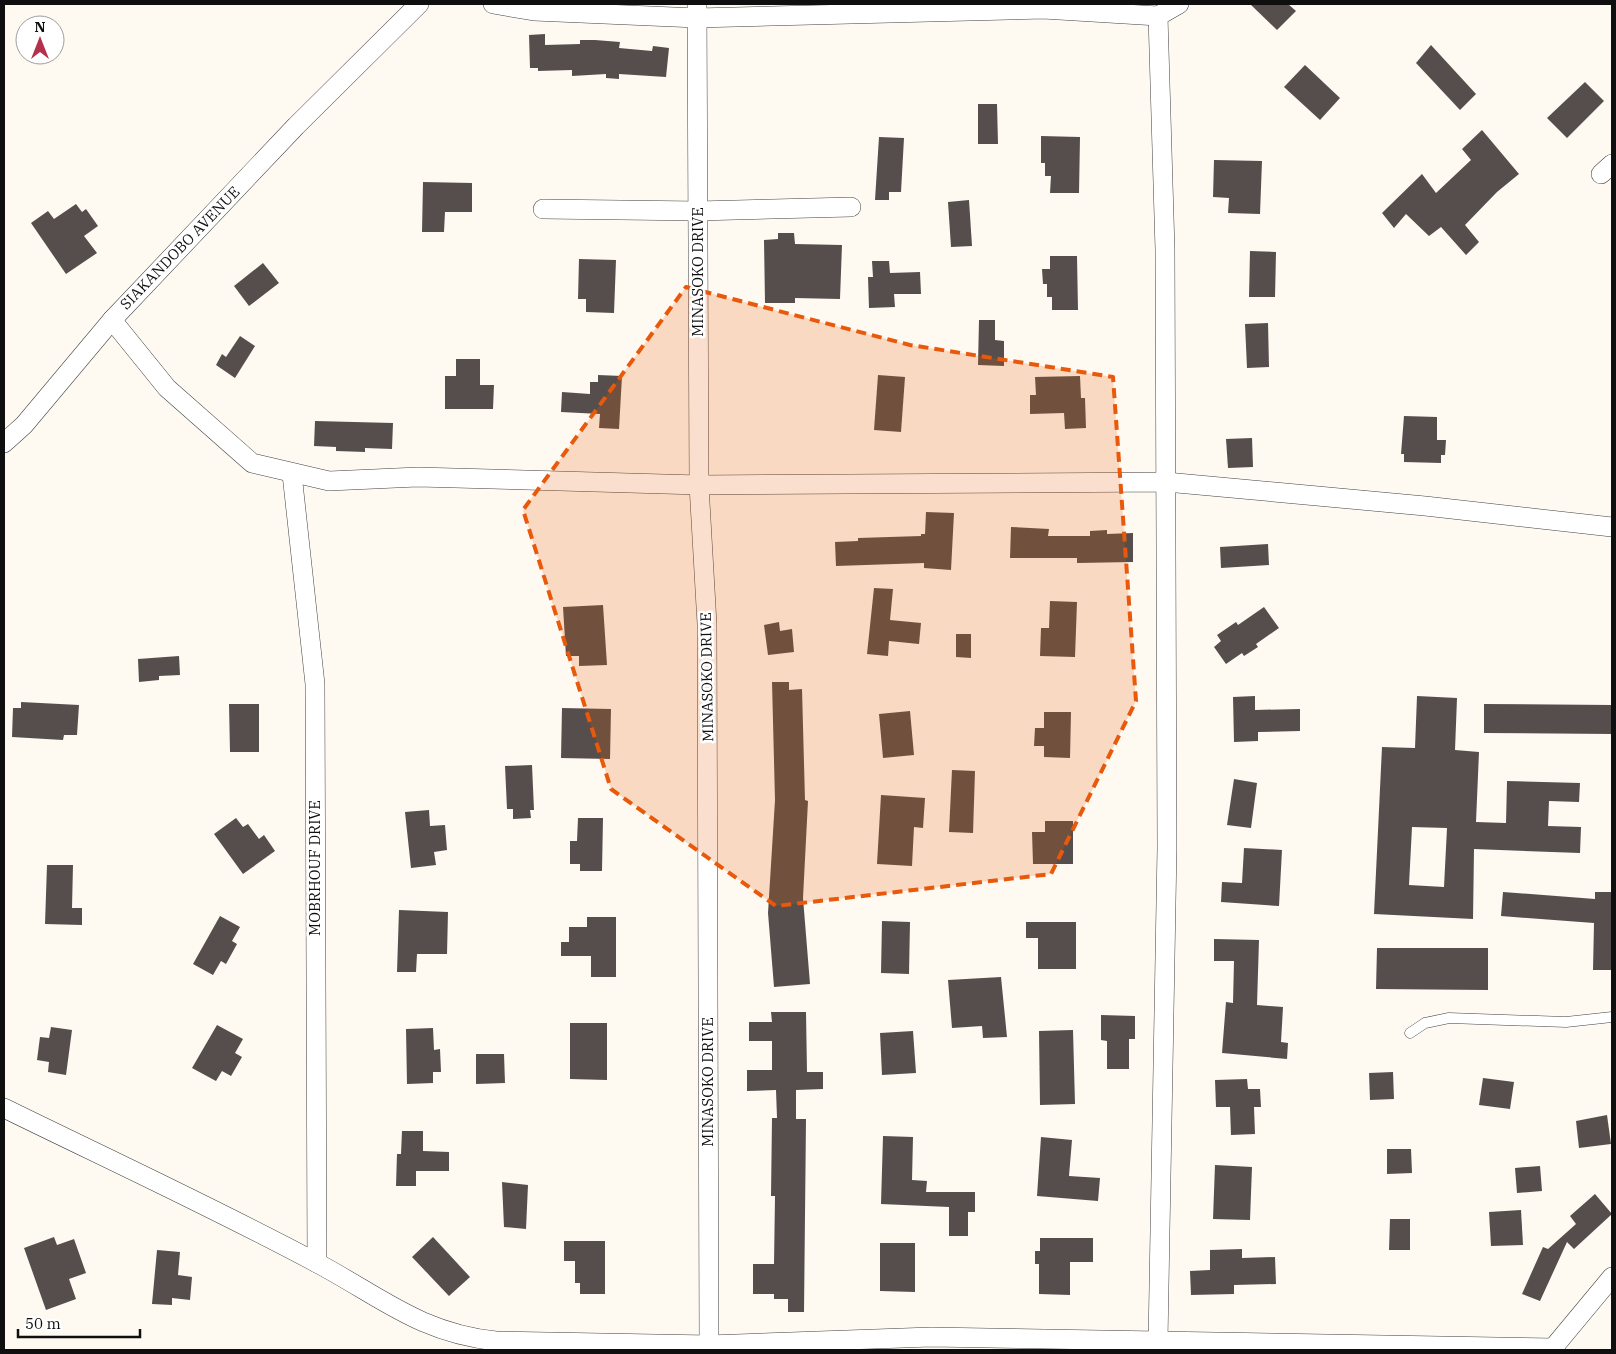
<svg xmlns="http://www.w3.org/2000/svg" width="1616" height="1354" viewBox="0 0 1616 1354" font-family="'IBM Plex Serif',serif">
<style>
.building{fill:#564e4c;fill-rule:evenodd}
.lines{fill:none;stroke-linecap:round;stroke-linejoin:round}
.service-casing{stroke:#424242;stroke-width:11}
.minor-casing{stroke:#424242;stroke-width:20}
.service{stroke:#fff;stroke-width:10}
.minor{stroke:#fff;stroke-width:19}
.marked{fill:#e8590c;fill-opacity:0.2;stroke:#e8590c;stroke-width:4;stroke-dasharray:10 6;stroke-linejoin:round}
.labels{text-anchor:middle;stroke-width:5;stroke-linejoin:round;paint-order:stroke}
.street-label{font-size:15px;fill:#0f0f0f;stroke:#fff}
</style>
<rect width="100%" height="100%" fill="#fef9f1"/>
<g class="building">
<polygon points="1250,4 1288,4 1296,11 1277,30"/>
<polygon points="545,34 545,45 580,44 580,40 595,40 620,42 619,48 652,51 653,46 669,48 666,77 619,74 619,79 606,78 606,74 572,76 572,70 538,71 538,68 530,68 529,35"/>
<polygon points="1431,45 1476,94 1460,110 1416,63"/>
<polygon points="1305,65 1340,98 1320,120 1284,87"/>
<polygon points="1585,82 1604,101 1567,138 1547,118"/>
<polygon points="978,104 997,104 998,144 978,144"/>
<polygon points="1482,130 1519,174 1497,192 1465,225 1479,242 1466,255 1441,227 1429,236 1406,214 1394,228 1382,213 1422,174 1436,193 1471,160 1462,149"/>
<polygon points="1041,136 1080,137 1079,193 1050,193 1051,176 1045,176 1045,163 1041,163"/>
<polygon points="879,137 904,138 901,192 889,192 889,200 875,200"/>
<polygon points="1214,160 1262,161 1260,214 1228,213 1229,198 1213,197"/>
<polygon points="423,182 472,183 472,212 445,212 444,232 422,232"/>
<polygon points="969,200 972,246 951,247 948,202"/>
<polygon points="76,204 82,212 86,209 98,226 84,236 97,253 66,274 31,223 48,211 54,219"/>
<polygon points="778,233 794,233 795,244 842,245 840,299 795,298 795,303 765,303 764,240 778,239"/>
<polygon points="1250,251 1276,252 1275,297 1249,297"/>
<polygon points="1050,256 1077,256 1078,310 1052,310 1052,297 1047,297 1047,284 1043,284 1042,269 1050,269"/>
<polygon points="579,259 616,260 614,313 586,312 586,299 578,299"/>
<polygon points="872,261 889,261 890,273 920,272 921,294 894,294 895,307 869,308 868,277 873,277"/>
<polygon points="263,263 279,283 249,306 234,286"/>
<polygon points="979,320 995,320 995,340 1004,341 1004,366 978,365"/>
<polygon points="1268,323 1269,367 1247,368 1245,324"/>
<polygon points="240,336 255,346 235,378 216,365 222,354 226,357"/>
<polygon points="456,359 480,359 480,385 494,385 493,409 445,409 445,376 456,376"/>
<polygon points="598,375 622,376 619,429 599,428 600,414 561,412 562,392 590,394 590,382 598,382"/>
<polygon points="878,375 905,377 901,432 874,430"/>
<polygon points="1080,376 1081,398 1085,398 1086,428 1065,429 1064,413 1030,414 1030,395 1036,395 1035,377"/>
<polygon points="1404,416 1437,417 1437,440 1446,440 1445,455 1441,455 1441,463 1404,462 1404,454 1401,454"/>
<polygon points="315,421 393,423 392,449 365,448 365,452 336,451 336,447 314,446"/>
<polygon points="1252,438 1253,467 1228,468 1226,439"/>
<polygon points="926,512 954,513 951,570 924,568 924,563 836,566 835,542 858,541 858,538 921,536 921,534 925,534"/>
<polygon points="1011,527 1049,529 1048,536 1090,536 1090,531 1107,530 1107,534 1133,533 1133,562 1077,563 1077,558 1010,558"/>
<polygon points="1268,544 1269,565 1221,568 1220,547"/>
<polygon points="874,588 893,589 890,620 921,623 919,644 889,641 888,656 867,654"/>
<polygon points="1050,601 1077,602 1075,657 1040,656 1041,628 1049,628"/>
<polygon points="603,605 607,665 579,666 579,656 566,656 563,607"/>
<polygon points="1264,607 1279,628 1256,644 1258,647 1244,656 1242,653 1226,664 1214,647 1221,641 1217,635 1236,622 1238,625"/>
<polygon points="779,622 780,631 792,629 794,652 768,655 764,625"/>
<polygon points="956,634 971,634 971,658 956,657"/>
<polygon points="179,656 180,675 159,676 159,680 139,682 138,659"/>
<polygon points="772,682 789,682 789,690 802,689 805,800 808,801 803,898 810,984 774,987 768,913 775,800"/>
<polygon points="1255,696 1255,710 1300,709 1300,731 1258,732 1258,741 1234,742 1233,697"/>
<path d="M 1417,696 L 1457,698 L 1455,750 L 1479,752 L 1476,822 L 1506,823 L 1507,781 L 1580,783 L 1579,802 L 1549,801 L 1548,826 L 1581,827 L 1580,853 L 1474,849 L 1473,919 L 1374,914 L 1382,747 L 1415,748 ZM 1412,827 L 1447,828 L 1444,887 L 1409,885 Z"/>
<polygon points="21,702 79,705 77,735 64,735 63,740 12,737 13,708 21,708"/>
<polygon points="229,704 259,704 259,752 230,752"/>
<polygon points="1484,704 1612,705 1612,734 1484,733"/>
<polygon points="562,708 611,709 610,759 561,758"/>
<polygon points="910,711 914,755 883,758 879,714"/>
<polygon points="1044,712 1071,712 1070,758 1044,757 1044,746 1034,746 1035,728 1044,728"/>
<polygon points="532,765 534,810 530,810 531,818 513,819 513,809 507,809 505,766"/>
<polygon points="952,770 975,771 973,833 949,832"/>
<polygon points="1234,779 1257,783 1251,828 1227,825"/>
<polygon points="881,795 925,798 923,828 914,827 912,866 877,864"/>
<polygon points="429,810 430,826 445,825 447,850 434,852 436,865 411,868 405,812"/>
<polygon points="236,818 243,827 248,824 259,839 264,835 275,851 243,874 214,834"/>
<polygon points="578,818 603,818 602,871 580,871 580,864 570,864 570,841 577,841"/>
<polygon points="1045,821 1073,821 1073,864 1033,864 1032,832 1045,832"/>
<polygon points="1244,848 1282,850 1279,906 1221,902 1222,882 1242,883"/>
<polygon points="47,865 73,865 72,908 82,908 82,925 45,924"/>
<polygon points="1503,892 1595,899 1595,892 1612,892 1612,970 1593,970 1594,923 1501,916"/>
<polygon points="399,910 448,912 447,954 417,954 416,972 397,972"/>
<polygon points="220,916 240,927 232,941 237,944 226,964 221,961 213,975 193,964"/>
<polygon points="587,917 616,917 616,977 591,977 591,956 561,956 561,942 569,942 569,927 587,927"/>
<polygon points="882,921 910,922 909,974 881,973"/>
<polygon points="1026,922 1076,922 1076,969 1038,969 1038,938 1026,938"/>
<polygon points="1214,939 1259,940 1257,1005 1283,1007 1281,1042 1288,1043 1287,1059 1222,1053 1226,1002 1233,1003 1234,961 1214,961"/>
<polygon points="1377,948 1488,948 1488,990 1376,989"/>
<polygon points="1001,977 1007,1037 983,1038 982,1026 952,1028 948,980"/>
<polygon points="771,1012 806,1012 807,1072 823,1072 823,1089 796,1090 796,1119 806,1119 804,1312 788,1312 788,1299 774,1299 774,1294 753,1294 753,1264 774,1264 775,1196 771,1196 772,1118 777,1118 776,1090 747,1091 747,1070 772,1070 772,1041 749,1041 749,1022 772,1022"/>
<polygon points="1101,1015 1135,1016 1135,1039 1129,1039 1129,1069 1107,1069 1107,1041 1101,1040"/>
<polygon points="570,1023 607,1023 607,1080 570,1079"/>
<polygon points="217,1025 243,1039 235,1053 242,1057 231,1076 222,1071 216,1081 192,1068"/>
<polygon points="51,1027 72,1030 66,1075 48,1072 49,1062 37,1060 40,1037 49,1038"/>
<polygon points="433,1028 434,1050 440,1049 441,1072 433,1072 433,1083 407,1084 406,1029"/>
<polygon points="1073,1030 1075,1104 1040,1105 1039,1031"/>
<polygon points="913,1031 916,1073 882,1075 880,1033"/>
<polygon points="476,1054 504,1054 505,1083 476,1084"/>
<polygon points="1393,1072 1394,1099 1370,1100 1369,1073"/>
<polygon points="1483,1078 1514,1082 1510,1109 1479,1105"/>
<polygon points="1247,1079 1248,1089 1260,1089 1261,1107 1254,1107 1255,1134 1231,1135 1230,1107 1216,1107 1215,1080"/>
<polygon points="1607,1115 1611,1144 1579,1148 1576,1121"/>
<polygon points="402,1131 423,1131 423,1151 449,1152 449,1171 416,1171 416,1186 396,1186 397,1154 401,1154"/>
<polygon points="883,1136 913,1137 912,1180 927,1181 926,1192 975,1192 975,1212 968,1212 968,1236 949,1236 949,1207 881,1204"/>
<polygon points="1041,1137 1072,1140 1069,1176 1100,1178 1098,1201 1037,1196"/>
<polygon points="1387,1149 1411,1149 1412,1173 1387,1174"/>
<polygon points="1215,1165 1252,1167 1250,1220 1213,1219"/>
<polygon points="1540,1166 1542,1191 1517,1193 1515,1168"/>
<polygon points="502,1182 528,1185 526,1229 504,1227"/>
<polygon points="1595,1194 1612,1214 1574,1249 1567,1242 1540,1301 1522,1294 1543,1247 1548,1249 1576,1224 1570,1216"/>
<polygon points="1521,1210 1523,1245 1491,1246 1489,1212"/>
<polygon points="1390,1219 1410,1219 1410,1250 1389,1250"/>
<polygon points="54,1237 57,1245 74,1239 86,1273 69,1279 76,1299 46,1310 24,1248"/>
<polygon points="433,1237 470,1277 449,1296 412,1257"/>
<polygon points="1040,1238 1093,1238 1093,1262 1070,1262 1070,1295 1039,1294 1039,1264 1035,1264 1035,1251 1040,1251"/>
<polygon points="564,1241 605,1241 605,1294 580,1294 580,1283 575,1283 575,1261 564,1261"/>
<polygon points="880,1243 915,1243 915,1292 880,1291"/>
<polygon points="1242,1249 1242,1258 1275,1257 1276,1284 1234,1285 1234,1294 1191,1295 1190,1271 1210,1270 1210,1250"/>
<polygon points="157,1250 180,1252 178,1275 192,1277 190,1300 172,1298 172,1305 152,1304"/>
</g>
<g class="lines">
<g class="service-casing">
<polyline id="service" points="1410,1033 1425,1023 1449,1018 1566,1022 1612,1017"/>
</g>
<g class="minor-casing">
<g id="minor">
<polyline points="419,4 296,126 112,320 167,388 252,463 329,481 418,477 699,485 1166,482 1425,506 1612,527"/>
<polyline points="493,4 534,11 697,18 1043,9 1158,16"/>
<polyline points="697,4 699,485 707,624 709,1350"/>
<polyline points="1601,174 1612,164"/>
<polyline points="543,209 698,211 851,207"/>
<polyline points="4,443 24,425 112,320"/>
<polyline points="292,474 315,684 317,1263"/>
<path d="M 4,1108 C 108,1159 214,1208 317,1263 C 381,1297 420,1333 496,1341 L 709,1345 L 931,1337 L 1158,1341 L 1167,848 L 1165,250 L 1158,16 L 1179,4"/>
<polyline points="1158,1341 1553,1348 1556,1350"/>
<polyline points="1553,1348 1612,1277"/>
</g>
</g>
<use href="#service" class="service"/>
<use href="#minor" class="minor"/>
</g>
<path class="marked" d="M 686,287 L 910,345 L 1113,377 L 1136,701 L 1051,874 L 776,906 L 611,789 L 523,510 Z"/>
<g class="labels">
<g class="street-label">
<text transform="translate(180 248) rotate(-46)" y="5">SIAKANDOBO AVENUE</text>
<text transform="translate(698 272) rotate(-90)" y="5">MINASOKO DRIVE</text>
<text transform="translate(707 677) rotate(-91)" y="5">MINASOKO DRIVE</text>
<text transform="translate(315 868) rotate(-90)" y="5">MOBRHOUF DRIVE</text>
<text transform="translate(708 1082) rotate(-90)" y="5">MINASOKO DRIVE</text>
</g>
</g>
<rect width="1616" height="1354" fill="none" stroke="#0f0f0f" stroke-width="10"/>
<g transform="translate(40 40)"><circle r="24" fill="#ffffff" stroke="#9f9f9f"/>
<path d="M0-4L9 19L0 12L-9 19Z" fill="#b4314c"/>
<text y="-8" font-size="14" font-weight="bold" text-anchor="middle" fill="#0f0f0f">N</text>
</g>
<path d="M18 1329v8h122v-8" fill="none" stroke="#0f0f0f" stroke-width="2.5"/>
<text x="25" y="1329" font-size="15" fill="#0f0f0f" stroke="#ffffff" stroke-width="4" paint-order="stroke">50 m</text>
</svg>
